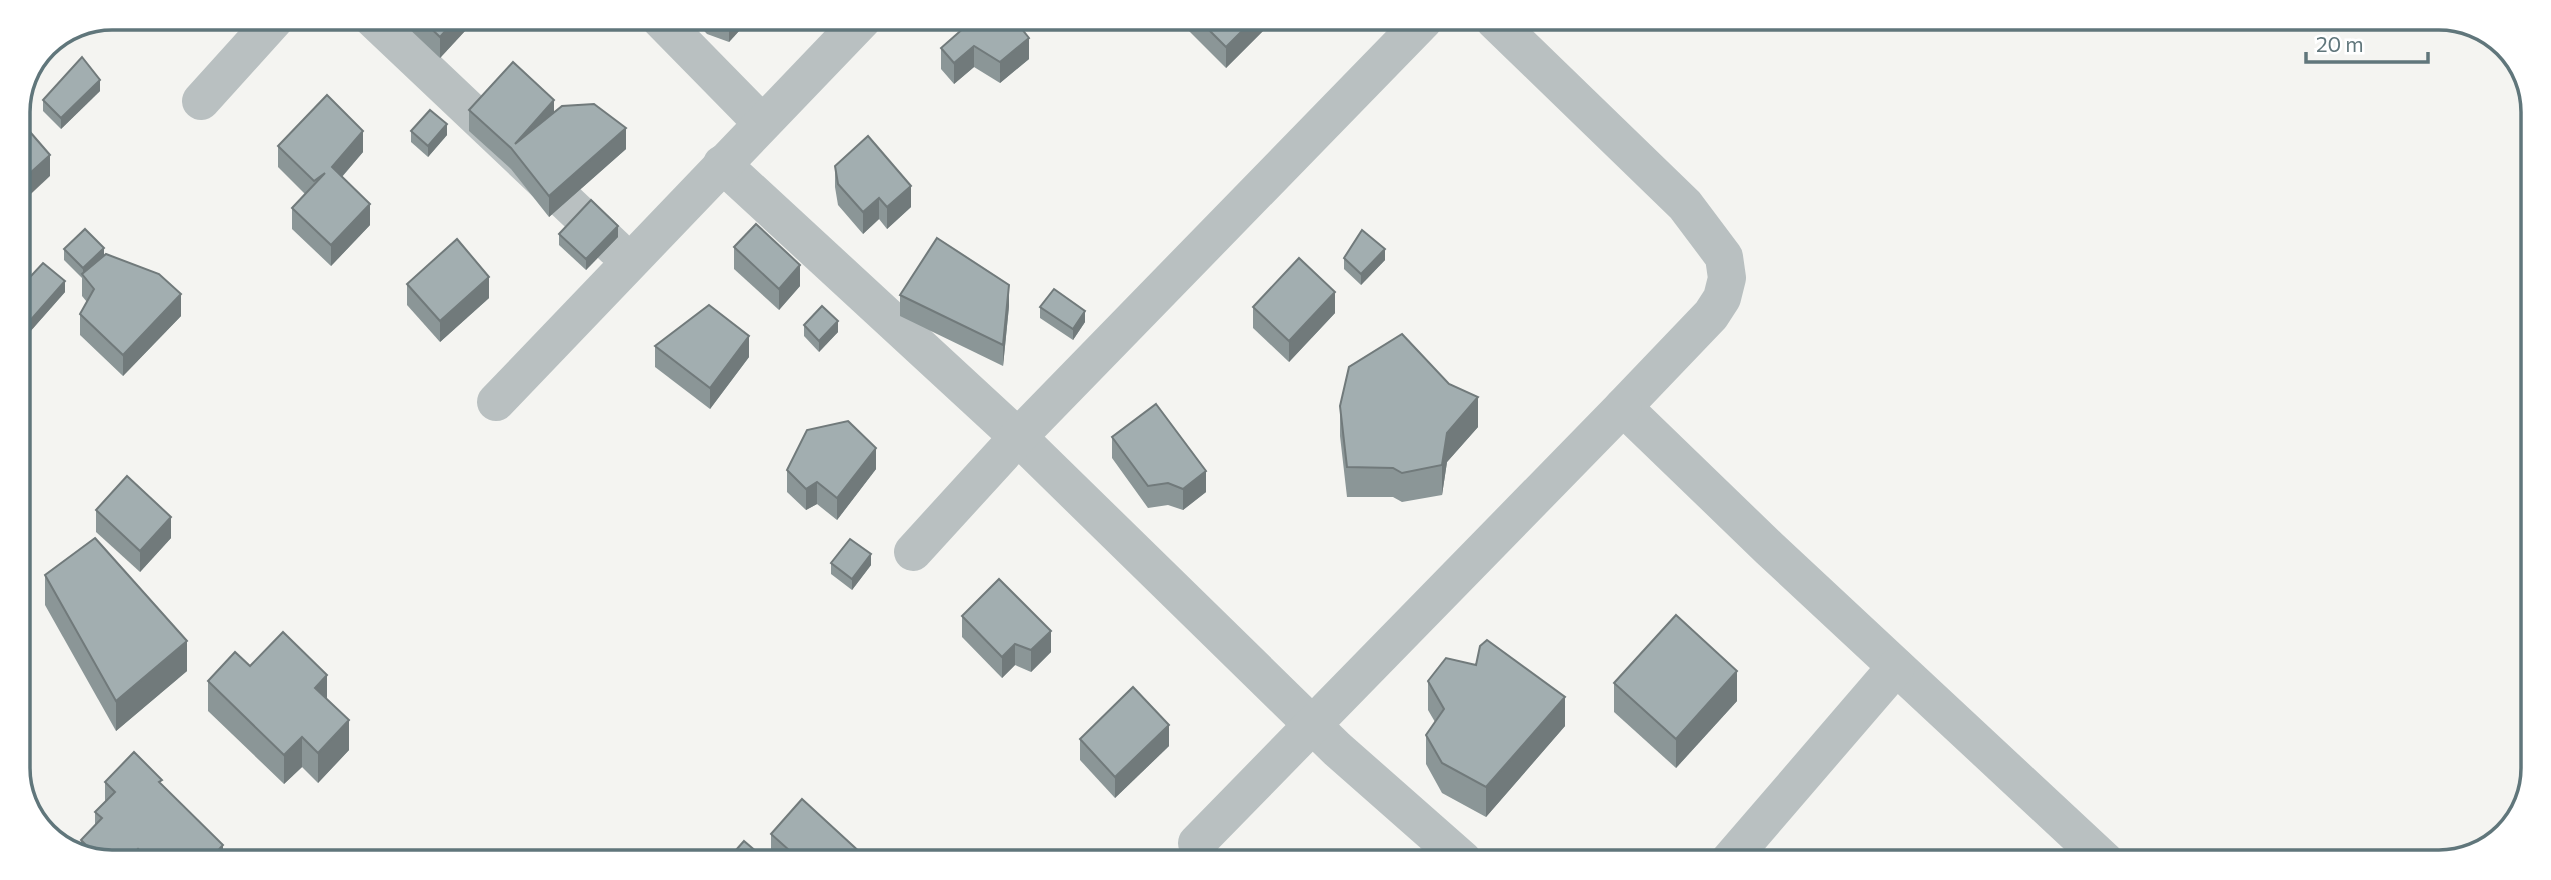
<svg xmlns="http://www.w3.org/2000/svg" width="2551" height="880" viewBox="0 0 2551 880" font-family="Commissioner,sans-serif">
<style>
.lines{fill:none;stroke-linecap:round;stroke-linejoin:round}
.minor{stroke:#b9c0c1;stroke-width:38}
.wall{fill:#8b9697}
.shaded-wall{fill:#717a7b}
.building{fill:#a2aeb0;stroke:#717a7b;stroke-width:2}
.rim{fill:none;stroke:#60767b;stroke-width:3.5}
</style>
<rect width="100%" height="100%" fill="#f4f4f1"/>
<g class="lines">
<g class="minor">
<polyline points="372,18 615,248"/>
<polyline points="660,19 762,123"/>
<polyline points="1494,20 1685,205 1724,257 1727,278 1722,298 1711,315 1623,407 1770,549 2106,862"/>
<polyline points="201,101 276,18"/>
<polyline points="722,164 1018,437 1337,749 1463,860"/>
<polyline points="496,402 863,19"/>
<polyline points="913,552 1018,437 1424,20"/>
<polyline points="1197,843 1623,407"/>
<polyline points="1729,861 1896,667"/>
</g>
</g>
<g class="wall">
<polygon points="153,18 167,18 161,25"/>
<polygon points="404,18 477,18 440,58 404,24"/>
<polygon points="693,19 750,19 729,42 707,34"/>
<polygon points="974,19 1029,59 1000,83 974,67 954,84 941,69 941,48"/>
<polygon points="1183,20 1274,20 1226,68 1183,25"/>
<polygon points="100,91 61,129 43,111 43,100"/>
<polygon points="469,110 554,113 626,149 549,217 511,169 469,131"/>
<polygon points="411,131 447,135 428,157 411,142"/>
<polygon points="278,146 363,152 342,177 370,225 331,266 292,229 292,208 305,194 278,167"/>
<polygon points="835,166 911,207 887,229 879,219 863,234 838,205 835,187"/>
<polygon points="559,234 618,237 586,270 559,245"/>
<polygon points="734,247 800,286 779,310 734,269"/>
<polygon points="64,249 104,256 181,316 123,376 80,335 80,314 87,302 82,296 82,278 64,260"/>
<polygon points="1344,258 1385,260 1361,285 1344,269"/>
<polygon points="407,284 489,298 440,342 407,305"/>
<polygon points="18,290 65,292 28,334 18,323"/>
<polygon points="900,295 1009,306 1003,366 900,316"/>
<polygon points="1040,307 1085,322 1073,340 1040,318"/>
<polygon points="1253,307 1335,313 1289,362 1253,328"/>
<polygon points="804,325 838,332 819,352 804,336"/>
<polygon points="655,346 749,357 710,409 655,367"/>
<polygon points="1340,406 1478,427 1447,462 1442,495 1402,502 1393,497 1347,497 1340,436"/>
<polygon points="1112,437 1206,492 1183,510 1168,505 1148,508 1112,458"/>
<polygon points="876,469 837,520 817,504 806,510 787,492 787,470"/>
<polygon points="96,510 171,538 140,572 96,532"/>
<polygon points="831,563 871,565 852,590 831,574"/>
<polygon points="45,575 187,671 116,731 45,605"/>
<polygon points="962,616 1051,652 1031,672 1015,665 1002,678 962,637"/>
<polygon points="250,666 327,700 349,750 318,783 302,767 284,784 208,711 208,681"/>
<polygon points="1428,681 1565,726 1486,817 1442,793 1426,764 1426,735 1435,722 1428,710"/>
<polygon points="1614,683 1737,701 1676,768 1614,712"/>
<polygon points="1080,739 1169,746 1115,798 1080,760"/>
<polygon points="105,782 162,784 223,858 82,858 81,857 81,840 95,825 95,812 105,803"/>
<polygon points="771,834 863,859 776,859 771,855"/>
</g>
<g class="shaded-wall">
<polygon points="161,18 167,18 161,25"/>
<polygon points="457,18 477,18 440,58 440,37"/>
<polygon points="731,19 750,19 729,42 729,21"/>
<polygon points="1253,20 1274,20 1226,68 1226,47"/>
<polygon points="1029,38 1029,59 1000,83 1000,62"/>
<polygon points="974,46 974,67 954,84 954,63"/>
<polygon points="100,80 100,91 61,129 61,118"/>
<polygon points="554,100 554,121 515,144"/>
<polygon points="447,124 447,135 428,157 428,146"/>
<polygon points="626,128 626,149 549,217 549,196"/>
<polygon points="363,131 363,152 332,188 332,167"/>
<polygon points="50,155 50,176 18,206 18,184"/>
<polygon points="911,186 911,207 887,229 887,207"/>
<polygon points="879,198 879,219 863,234 863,212"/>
<polygon points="370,204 370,225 331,266 331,245"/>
<polygon points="618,226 618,237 586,270 586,259"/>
<polygon points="104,248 104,259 83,276 83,268"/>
<polygon points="1385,249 1385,260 1361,285 1361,274"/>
<polygon points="800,265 800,286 779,310 779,289"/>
<polygon points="489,277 489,298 440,342 440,321"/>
<polygon points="65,281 65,292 28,334 28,323"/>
<polygon points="1009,285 1009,306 1003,366 1003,345"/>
<polygon points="1335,292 1335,313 1289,362 1289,341"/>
<polygon points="181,294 181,316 123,376 123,355"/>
<polygon points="1085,311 1085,322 1073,340 1073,329"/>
<polygon points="838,321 838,332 819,352 819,341"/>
<polygon points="749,336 749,357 710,409 710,388"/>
<polygon points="1478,397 1478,427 1447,462 1442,495 1442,465 1447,433"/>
<polygon points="876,448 876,469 837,520 837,498"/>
<polygon points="1206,471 1206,492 1183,510 1183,489"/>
<polygon points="817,482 817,504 806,510 806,489"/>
<polygon points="171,517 171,538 140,572 140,551"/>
<polygon points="871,554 871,565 852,590 852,579"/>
<polygon points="1051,631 1051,652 1031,672 1031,650"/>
<polygon points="187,641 187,671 116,731 116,701"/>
<polygon points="1015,644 1015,665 1002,678 1002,657"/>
<polygon points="1737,671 1737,701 1676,768 1676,739"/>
<polygon points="327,675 327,704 315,688"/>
<polygon points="1565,697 1565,726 1486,817 1486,787"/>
<polygon points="349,720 349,750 318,783 318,753"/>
<polygon points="1169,725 1169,746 1115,798 1115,777"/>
<polygon points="302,737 302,767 284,784 284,755"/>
<polygon points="223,845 223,858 211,858"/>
<polygon points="138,849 138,858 129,858"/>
</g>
<g class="building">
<polygon points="420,18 457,18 440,37"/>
<polygon points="974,19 1014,19 1029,38 1000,62 974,46 954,63 941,48"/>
<polygon points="1199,20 1253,20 1226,47"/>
<polygon points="82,57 100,80 61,118 43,100"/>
<polygon points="513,62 554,100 515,144 562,106 594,104 626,128 549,196 511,148 469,110"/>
<polygon points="327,95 363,131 332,167 370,204 331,245 292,208 325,173 314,181 278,146"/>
<polygon points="430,110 447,124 428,146 411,131"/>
<polygon points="18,118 50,155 18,184"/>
<polygon points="868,136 911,186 887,207 879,198 863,212 838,184 835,166"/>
<polygon points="591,200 618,226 586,259 559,234"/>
<polygon points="756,224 800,265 779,289 734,247"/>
<polygon points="85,229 104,248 83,268 64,249"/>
<polygon points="1362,230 1385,249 1361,274 1344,258"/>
<polygon points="937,238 1009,285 1003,345 900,295"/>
<polygon points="457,239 489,277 440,321 407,284"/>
<polygon points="106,254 159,274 181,294 123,355 80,314 94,289 82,274"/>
<polygon points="1299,258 1335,292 1289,341 1253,307"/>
<polygon points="43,263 65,281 28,323 18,312 18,290"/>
<polygon points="1054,289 1085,311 1073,329 1040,307"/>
<polygon points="709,305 749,336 710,388 655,346"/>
<polygon points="822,306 838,321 819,341 804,325"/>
<polygon points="1402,334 1449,384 1478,397 1447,433 1442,465 1402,473 1393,468 1347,467 1340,406 1349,367"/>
<polygon points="1156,404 1206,471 1183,489 1168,483 1148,486 1112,437"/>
<polygon points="848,421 876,448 837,498 817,482 806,489 787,470 807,430"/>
<polygon points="127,476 171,517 140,551 96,510"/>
<polygon points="95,538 187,641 116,701 45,575"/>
<polygon points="850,539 871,554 852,579 831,563"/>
<polygon points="999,579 1051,631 1031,650 1015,644 1002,657 962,616"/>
<polygon points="1676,615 1737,671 1676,739 1614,683"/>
<polygon points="283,632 327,675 315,688 349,720 318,753 302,737 284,755 208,681 235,652 250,666"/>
<polygon points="1487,640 1565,697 1486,787 1442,763 1426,735 1444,709 1428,681 1446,658 1476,665 1480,646"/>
<polygon points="1133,687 1169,725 1115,777 1080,739"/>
<polygon points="134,752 162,780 159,782 223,845 211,858 147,858 138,849 129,858 99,858 81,840 102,818 95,812 115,792 105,782"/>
<polygon points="802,799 863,855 861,859 799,859 771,834"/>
<polygon points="744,841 765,859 728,859"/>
</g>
<path d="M0 0H2551V880H0ZM112 30H2439A82 82 0 0 1 2521 112V768A82 82 0 0 1 2439 850H112A82 82 0 0 1 30 768V112A82 82 0 0 1 112 30Z" fill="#fff" fill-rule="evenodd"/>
<path class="rim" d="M112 30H2439A82 82 0 0 1 2521 112V768A82 82 0 0 1 2439 850H112A82 82 0 0 1 30 768V112A82 82 0 0 1 112 30Z"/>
<path d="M2306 52v10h122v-10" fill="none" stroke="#60767b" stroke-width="3.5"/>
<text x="2316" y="52" font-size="21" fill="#60767b" stroke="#ffffff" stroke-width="5" paint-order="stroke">20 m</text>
</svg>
